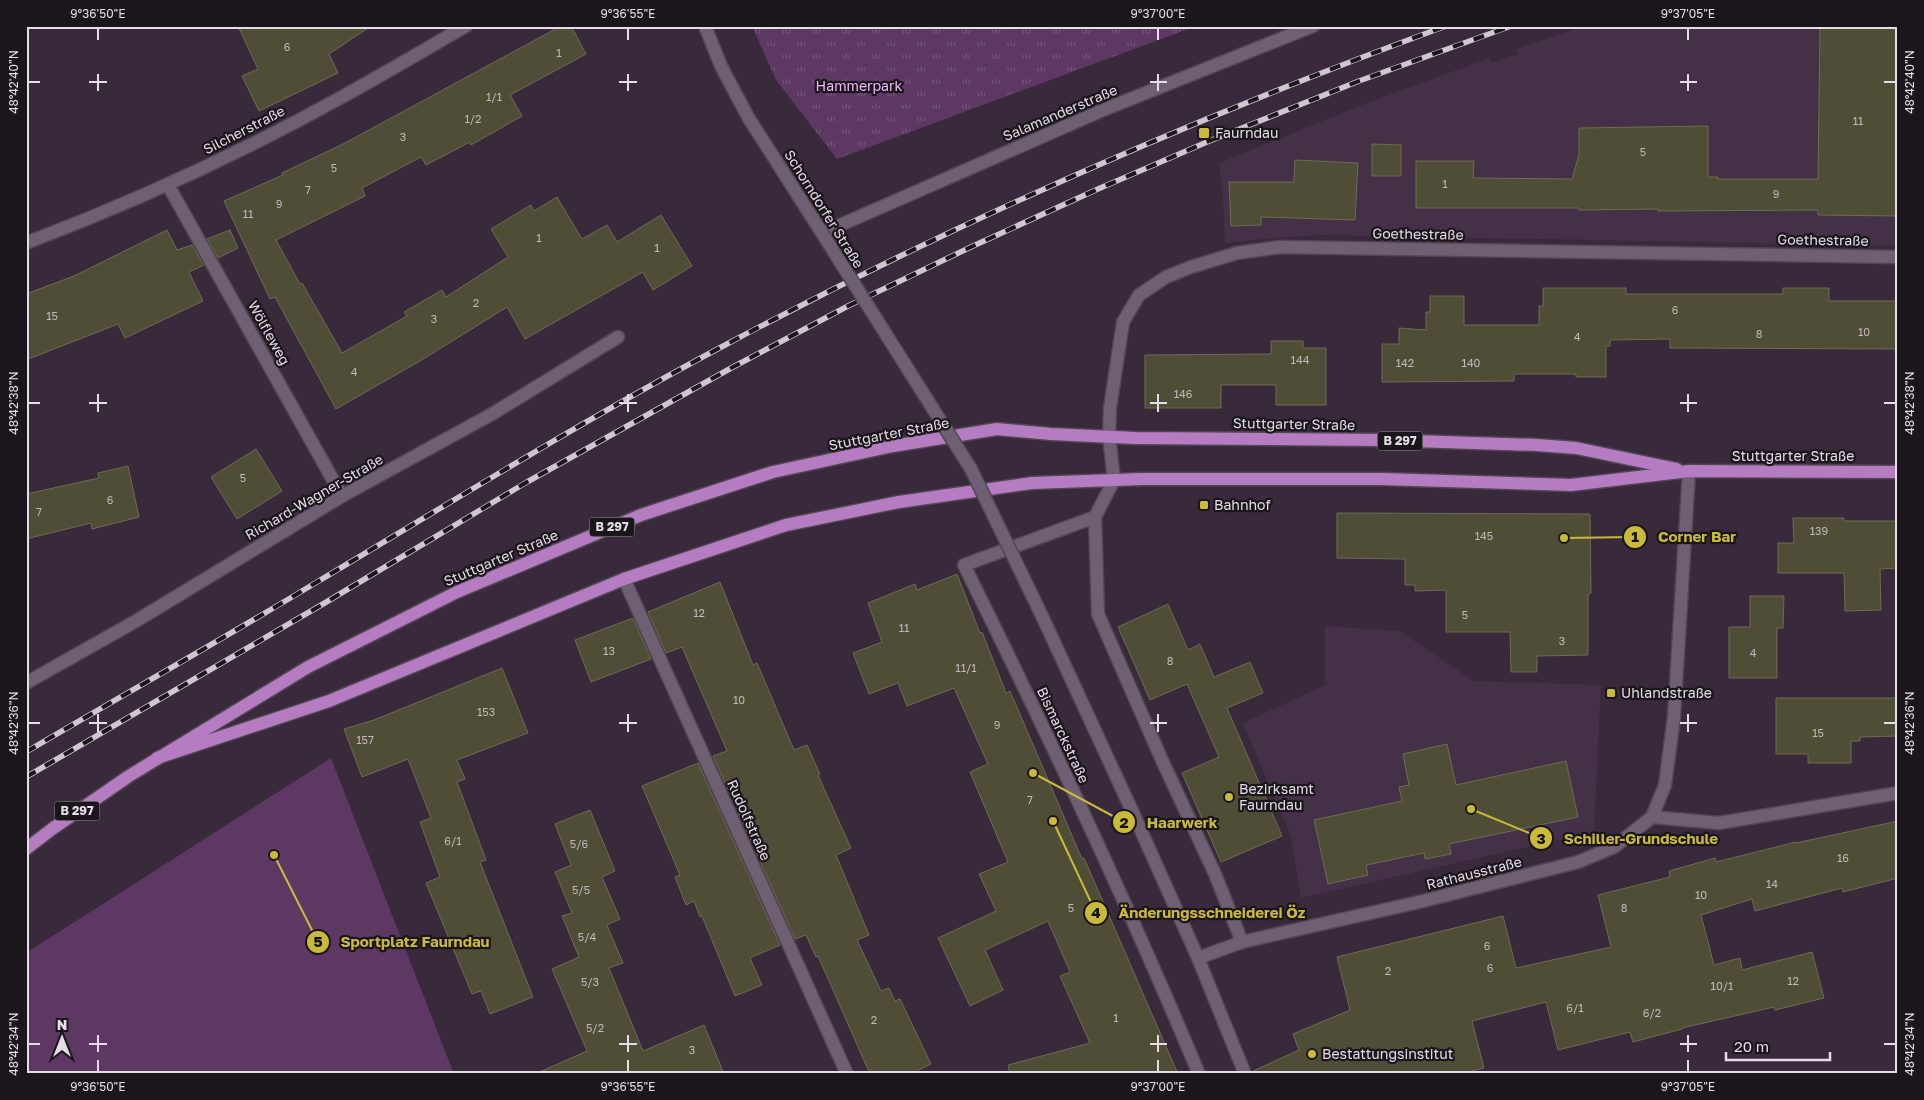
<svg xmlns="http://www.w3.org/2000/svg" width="1924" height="1100" viewBox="0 0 1924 1100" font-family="'Golos Text',sans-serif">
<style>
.built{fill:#443148}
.grass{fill:url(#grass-tufts)}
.garden{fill:#5c3863}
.building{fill:#504d36;stroke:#6e6c53}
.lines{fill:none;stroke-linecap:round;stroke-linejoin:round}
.minor-casing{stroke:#524654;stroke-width:15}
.tertiary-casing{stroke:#524654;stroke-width:15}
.primary-casing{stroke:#524654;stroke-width:15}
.minor{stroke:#6f5f72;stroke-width:12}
.tertiary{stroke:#6f5f72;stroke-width:12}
.primary{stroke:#b67cc1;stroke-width:12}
.rail-casing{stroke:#d0c6d2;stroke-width:5.5}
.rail{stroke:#1b151c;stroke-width:4;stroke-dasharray:11;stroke-linecap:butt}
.tertiary-bridge-casing{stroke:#524654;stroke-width:15;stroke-linecap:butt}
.tertiary-bridge{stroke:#6f5f72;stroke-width:12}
.ticks{fill:none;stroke:#e5dce7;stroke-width:2}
.poi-dot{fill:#caba3a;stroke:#1b151c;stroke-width:2}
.labels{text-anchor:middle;stroke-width:4.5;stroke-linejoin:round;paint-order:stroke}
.number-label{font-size:11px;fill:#c0b8bb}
.shield{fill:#1b151c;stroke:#a8a0aa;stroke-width:1}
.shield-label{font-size:12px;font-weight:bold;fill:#e5dce7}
.park-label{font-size:14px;fill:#f2b9fe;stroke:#1b151c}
.street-label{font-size:14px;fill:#e5dce7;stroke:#1b151c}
.poi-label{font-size:14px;fill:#e5dce7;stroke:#1b151c;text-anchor:start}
.leader{fill:none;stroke:#caba3a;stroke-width:2}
.callout-dot{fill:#caba3a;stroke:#1b151c;stroke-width:2}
.mark-label{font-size:15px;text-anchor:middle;font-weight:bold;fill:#111}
.callout-label{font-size:15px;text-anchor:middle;font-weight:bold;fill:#caba3a;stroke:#1b151c;stroke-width:4.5;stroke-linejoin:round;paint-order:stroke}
.neatline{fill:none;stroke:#e5dce7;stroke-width:2}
.ticks-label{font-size:12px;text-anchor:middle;fill:#e5dce7}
</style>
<defs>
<pattern id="grass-tufts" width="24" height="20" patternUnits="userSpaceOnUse" patternTransform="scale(1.25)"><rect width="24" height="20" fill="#5c3863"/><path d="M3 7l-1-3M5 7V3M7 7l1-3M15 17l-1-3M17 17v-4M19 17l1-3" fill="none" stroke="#735479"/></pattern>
</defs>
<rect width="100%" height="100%" fill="#38293b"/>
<g class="built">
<polygon points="1584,26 1898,26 1898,246 1323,235 1275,238 1225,243 1223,197 1219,163 1367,103 1489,58 1491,63 1518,54 1516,49"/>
<polygon points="1325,626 1400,631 1473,681 1601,685 1594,832 1301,898 1291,837 1243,723 1325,685"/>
</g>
<polygon class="grass" points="752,26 1196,26 837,159 776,80"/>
<polygon class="garden" points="331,758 454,1074 26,1074 26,953"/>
<g class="building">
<polygon points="238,26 371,26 329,54 338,73 259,111 242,76 258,69"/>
<polygon points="561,26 571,26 586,54 510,95 522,116 471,145 470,142 426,165 421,157 362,188 365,196 276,240 300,284 302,283 342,353 407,316 404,312 442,290 446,297 508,257 491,229 531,205 534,211 557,197 582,239 607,225 617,242 661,215 692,266 653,290 643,272 525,339 507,307 425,358 336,409 275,297 270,299 224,201 283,175 282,173 345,143"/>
<polygon points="1820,26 1898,26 1898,216 1818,215 1818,210 1658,211 1658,209 1579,210 1579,208 1416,208 1416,161 1474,161 1473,178 1572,179 1579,155 1579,128 1708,126 1708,177 1718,177 1718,179 1818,179"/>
<polygon points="1372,144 1401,145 1401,176 1372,176"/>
<polygon points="1295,160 1358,163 1355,220 1261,217 1261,225 1231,226 1229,182 1294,182"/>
<polygon points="167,230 177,250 192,245 204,265 189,272 203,301 125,338 118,324 26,360 26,294 74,276"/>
<polygon points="230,230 238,248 218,258 207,239"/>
<polygon points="1543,288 1626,288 1626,294 1783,294 1783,288 1829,288 1829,301 1898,301 1898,349 1670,348 1670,339 1610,340 1610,346 1606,346 1606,377 1576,377 1576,374 1514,374 1514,381 1382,382 1382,344 1399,344 1399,328 1426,330 1426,312 1430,312 1430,296 1464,296 1464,325 1539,325 1539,306 1543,306"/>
<polygon points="1271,341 1303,341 1303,348 1326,348 1326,405 1276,405 1276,385 1221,385 1221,408 1145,408 1145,355 1271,354"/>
<polygon points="256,449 282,491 237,519 211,477"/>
<polygon points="128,466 139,517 92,529 91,523 26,539 26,494 99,478 98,473"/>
<polygon points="1337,513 1590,514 1591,593 1588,594 1588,655 1537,656 1537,672 1511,672 1510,632 1446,632 1446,590 1415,591 1415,585 1405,585 1405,559 1337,558"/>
<polygon points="1793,518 1844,518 1844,521 1898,521 1898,568 1880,569 1881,610 1845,611 1844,573 1778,573 1778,543 1794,543"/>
<polygon points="957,574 980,633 982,632 1006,693 1010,691 1082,859 1084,858 1178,1074 1010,1074 1008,1065 1090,1043 1060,976 1070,972 1048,921 985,950 1003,990 970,1006 938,938 996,911 979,874 1008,862 970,772 988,764 954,688 907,706 898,683 869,694 853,653 882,642 868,603 915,584 917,590"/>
<polygon points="720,582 753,665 757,663 794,750 807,745 820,774 818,775 851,848 836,855 869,935 857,940 881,991 889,988 895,1001 900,999 931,1064 910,1074 870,1074 818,956 816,957 806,935 795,939 713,756 727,751 682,647 666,653 648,612"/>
<polygon points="1750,596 1784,596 1783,628 1777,628 1777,678 1729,678 1729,627 1750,627"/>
<polygon points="1168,604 1188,650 1200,644 1214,677 1250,662 1263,693 1227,708 1282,836 1221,862 1182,773 1219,757 1187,684 1150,700 1118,627"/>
<polygon points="633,618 651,659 591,682 575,640"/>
<polygon points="502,668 528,733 457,760 465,779 457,782 486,860 480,862 533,997 490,1014 481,991 472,994 426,883 440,877 420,822 431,818 408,759 362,777 344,729 374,720"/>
<polygon points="1776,698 1898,698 1898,736 1860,737 1860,741 1851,741 1851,763 1808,763 1808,754 1776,754"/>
<polygon points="1447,744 1456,785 1566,761 1578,817 1449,844 1451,854 1425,859 1424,853 1366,865 1368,875 1328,884 1314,820 1402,801 1399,787 1409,785 1403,754"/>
<polygon points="698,763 780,945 750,958 762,985 735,996 702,916 700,917 694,901 686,905 675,877 680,875 642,786"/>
<polygon points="590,810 615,871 602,877 620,919 607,925 623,963 609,968 643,1051 704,1025 724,1074 535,1074 587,1051 552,969 579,957 562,916 572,913 555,872 571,865 555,824"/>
<polygon points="1898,821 1898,878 1843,892 1842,888 1755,911 1752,899 1701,915 1714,965 1740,958 1742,970 1812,952 1824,998 1775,1010 1774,1007 1682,1028 1682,1029 1633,1042 1630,1032 1558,1050 1546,1002 1472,1021 1484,1068 1461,1074 1253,1074 1253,1071 1299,1050 1293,1034 1350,1010 1337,957 1503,916 1516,968 1611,947 1598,895 1670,877 1669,871 1715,858 1716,862 1796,842 1796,843"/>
</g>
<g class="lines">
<g class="minor-casing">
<g id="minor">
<polyline points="168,185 342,496"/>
<path d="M 26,243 C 134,202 239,154 340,98 C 382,75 424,50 466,26"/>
<path d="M 1095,517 L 964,565 C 1047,732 1127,902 1199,1074"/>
<polyline points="624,579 847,1074"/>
<polyline points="26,683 136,621 342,496 492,414 618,337"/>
<polyline points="1652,817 1719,823 1898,793"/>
<polyline points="1242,942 1215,874 1161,758 1098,614 1095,517 1114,480 1109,436 1110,408 1123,322 1139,295 1166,277 1191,267 1237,253 1280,247 1898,257"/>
</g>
</g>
<g class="tertiary-casing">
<g id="tertiary">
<polyline points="705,26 721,66 748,117 822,233 1103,110 1313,26"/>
<polyline points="1134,815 1198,958 1245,1074"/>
<polyline points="1198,958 1242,942 1419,902 1578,862 1614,847 1652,817 1665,785 1674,717 1689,471"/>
</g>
</g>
<g class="primary-casing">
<g id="primary">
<polyline points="157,758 329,701 624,579 786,525 899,502 1032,483 1142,479 1382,479 1571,485 1689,471 1898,472"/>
<polyline points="26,849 52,829 129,776 308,667 457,592 641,515 773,472 893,446 997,429 1051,434 1135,438 1383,440 1537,445 1576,448 1677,469"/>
</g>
</g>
<use href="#minor" class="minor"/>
<use href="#tertiary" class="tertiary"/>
<use href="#primary" class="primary"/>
<g class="rail-casing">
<g id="rail">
<path d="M 26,752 C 123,695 221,640 317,582 C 453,501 587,418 727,344 C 958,221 1200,116 1446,26"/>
<polyline points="26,777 323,604 527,482 733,367 848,306 973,246 1098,189 1207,142 1359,81 1511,26"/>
</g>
</g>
<use href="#rail" class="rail"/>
<g class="tertiary-bridge-casing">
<polyline id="tertiary-bridge" points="822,233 971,469 1043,618 1134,815"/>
</g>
<use href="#tertiary-bridge" class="tertiary-bridge"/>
</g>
<path class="ticks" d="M 98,28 L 98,40M 628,28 L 628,40M 1158,28 L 1158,40M 1688,28 L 1688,40M 98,74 L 98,91M 628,74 L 628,91M 1158,74 L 1158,91M 1688,74 L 1688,91M 28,82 L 40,82M 89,82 L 107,82M 619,82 L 637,82M 1150,82 L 1167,82M 1680,82 L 1697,82M 1884,82 L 1896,82M 98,394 L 98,412M 628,394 L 628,412M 1158,394 L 1158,412M 1688,394 L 1688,412M 28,403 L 40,403M 89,403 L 107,403M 619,403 L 637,403M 1150,403 L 1167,403M 1680,403 L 1697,403M 1884,403 L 1896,403M 98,714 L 98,732M 628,714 L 628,732M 1158,714 L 1158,732M 1688,714 L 1688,732M 28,723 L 40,723M 89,723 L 107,723M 619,723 L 637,723M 1150,723 L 1167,723M 1680,723 L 1697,723M 1884,723 L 1896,723M 98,1035 L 98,1052M 628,1035 L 628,1052M 1158,1035 L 1158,1052M 1688,1035 L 1688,1052M 28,1044 L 40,1044M 89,1044 L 107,1044M 619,1044 L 637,1044M 1150,1044 L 1167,1044M 1680,1044 L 1697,1044M 1884,1044 L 1896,1044M 98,1060 L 98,1072M 628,1060 L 628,1072M 1158,1060 L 1158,1072M 1688,1060 L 1688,1072"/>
<g class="poi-dot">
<rect x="1198" y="127" width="12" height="12" rx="2.5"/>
<rect x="1199" y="500" width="10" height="10" rx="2.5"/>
<rect x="1606" y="688" width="10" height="10" rx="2.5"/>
<circle cx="1229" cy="797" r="5"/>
<circle cx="1312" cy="1054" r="5"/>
</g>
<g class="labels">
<g class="number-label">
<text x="287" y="51">6</text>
<text x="559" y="57">1</text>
<text x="494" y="101">1/1</text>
<text x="473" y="123">1/2</text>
<text x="1858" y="125">11</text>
<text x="403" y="141">3</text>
<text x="1643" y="156">5</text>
<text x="334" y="172">5</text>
<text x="1445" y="188">1</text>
<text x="308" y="194">7</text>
<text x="1776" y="198">9</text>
<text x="279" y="208">9</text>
<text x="248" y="218">11</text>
<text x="539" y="242">1</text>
<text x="657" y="252">1</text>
<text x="476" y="307">2</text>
<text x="1675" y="314">6</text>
<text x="52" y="320">15</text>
<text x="434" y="323">3</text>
<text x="1864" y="336">10</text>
<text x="1759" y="338">8</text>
<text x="1577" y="341">4</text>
<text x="1300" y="364">144</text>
<text x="1405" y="367">142</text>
<text x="1471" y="367">140</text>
<text x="354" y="376">4</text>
<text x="1183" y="398">146</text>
<text x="243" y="482">5</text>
<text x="110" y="504">6</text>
<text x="39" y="516">7</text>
<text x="1819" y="535">139</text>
<text x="1484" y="540">145</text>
<text x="699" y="617">12</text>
<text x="1465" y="619">5</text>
<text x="904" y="632">11</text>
<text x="1562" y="645">3</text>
<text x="609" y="655">13</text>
<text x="1753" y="657">4</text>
<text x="1170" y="665">8</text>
<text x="966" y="672">11/1</text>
<text x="739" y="704">10</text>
<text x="486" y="716">153</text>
<text x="997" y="729">9</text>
<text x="1818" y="737">15</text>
<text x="365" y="744">157</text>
<text x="1030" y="804">7</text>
<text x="453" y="845">6/1</text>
<text x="579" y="848">5/6</text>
<text x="1843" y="862">16</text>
<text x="1772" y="888">14</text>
<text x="581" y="894">5/5</text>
<text x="1701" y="899">10</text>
<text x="1071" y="912">5</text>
<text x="1624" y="912">8</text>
<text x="587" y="941">5/4</text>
<text x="1487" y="950">6</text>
<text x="1490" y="972">6</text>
<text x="1388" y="975">2</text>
<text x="1793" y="985">12</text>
<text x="590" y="986">5/3</text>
<text x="1722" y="990">10/1</text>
<text x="1575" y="1012">6/1</text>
<text x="1652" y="1017">6/2</text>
<text x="1116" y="1022">1</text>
<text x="874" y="1024">2</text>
<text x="595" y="1032">5/2</text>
<text x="692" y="1054">3</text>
</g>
<g class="shield">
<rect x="1377.5" y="431.5" width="45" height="19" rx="4"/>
<rect x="589.5" y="517.5" width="45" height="19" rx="4"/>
<rect x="54.5" y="801.5" width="45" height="19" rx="4"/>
</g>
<g class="shield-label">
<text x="1400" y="445">B 297</text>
<text x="612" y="531">B 297</text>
<text x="77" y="815">B 297</text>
</g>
<g class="park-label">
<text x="859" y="91">Hammerpark</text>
</g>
<g class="street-label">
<text transform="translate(1060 113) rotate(-23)" y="5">Salamanderstraße</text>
<text transform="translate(244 130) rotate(-27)" y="5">Silcherstraße</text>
<text transform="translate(824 209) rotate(58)" y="5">Schorndorfer Straße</text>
<text transform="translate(1418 234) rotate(1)" y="5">Goethestraße</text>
<text transform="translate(1823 240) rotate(1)" y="5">Goethestraße</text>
<text transform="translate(269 333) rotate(61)" y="5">Wölfleweg</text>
<text transform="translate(1294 424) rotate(1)" y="5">Stuttgarter Straße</text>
<text transform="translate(889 434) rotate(-11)" y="5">Stuttgarter Straße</text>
<text x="1793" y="461">Stuttgarter Straße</text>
<text transform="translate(314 497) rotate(-30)" y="5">Richard-Wagner-Straße</text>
<text transform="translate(501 558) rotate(-23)" y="5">Stuttgarter Straße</text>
<text transform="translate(1063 735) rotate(65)" y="5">Bismarckstraße</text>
<text transform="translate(749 820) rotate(66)" y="5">Rudolfstraße</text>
<text transform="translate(1474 873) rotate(-14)" y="5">Rathausstraße</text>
</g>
<g class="poi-label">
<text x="1215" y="138">Faurndau</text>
<text x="1214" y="510">Bahnhof</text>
<text x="1621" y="698">Uhlandstraße</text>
<text x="1239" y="794">Bezirksamt<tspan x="1239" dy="16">Faurndau</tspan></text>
<text x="1322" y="1059">Bestattungsinstitut</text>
</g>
</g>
<path class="leader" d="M1564 538L1635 537M1033 773L1124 822M1471 809L1541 838M1053 821L1096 913M274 855L318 942"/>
<g class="callout-dot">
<circle cx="1564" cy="538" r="5"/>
<circle cx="1033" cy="773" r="5"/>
<circle cx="1471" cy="809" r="5"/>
<circle cx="1053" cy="821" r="5"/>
<circle cx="274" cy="855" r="5"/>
<circle cx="1635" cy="537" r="12"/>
<circle cx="1124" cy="822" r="12"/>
<circle cx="1541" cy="838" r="12"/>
<circle cx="1096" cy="913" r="12"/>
<circle cx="318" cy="942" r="12"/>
</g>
<g class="mark-label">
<text x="1635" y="542">1</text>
<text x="1124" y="828">2</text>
<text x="1541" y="844">3</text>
<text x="1096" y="918">4</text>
<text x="318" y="947">5</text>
</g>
<g class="callout-label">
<text x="1697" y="542">Corner Bar</text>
<text x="1182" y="828">Haarwerk</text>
<text x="1641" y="844">Schiller-Grundschule</text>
<text x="1212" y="918">Änderungsschneiderei Öz</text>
<text x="415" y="947">Sportplatz Faurndau</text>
</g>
<rect width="1924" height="1100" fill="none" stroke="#1b151c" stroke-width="55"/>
<g transform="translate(62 1038)" stroke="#1b151c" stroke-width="4" paint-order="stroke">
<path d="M0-4L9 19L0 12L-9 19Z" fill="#e5dce7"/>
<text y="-8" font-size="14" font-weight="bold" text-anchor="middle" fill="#e5dce7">N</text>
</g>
<path d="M1726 1052v8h104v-8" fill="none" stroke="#e5dce7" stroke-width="2.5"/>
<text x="1734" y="1052" font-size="15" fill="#e5dce7" stroke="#1b151c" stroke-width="4" paint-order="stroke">20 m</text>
<rect x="28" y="28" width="1868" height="1044" class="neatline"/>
<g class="ticks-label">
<text x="98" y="18">9°36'50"E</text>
<text x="628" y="18">9°36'55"E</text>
<text x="1158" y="18">9°37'00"E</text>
<text x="1688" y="18">9°37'05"E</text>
<text transform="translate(14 82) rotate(-90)" y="4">48°42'40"N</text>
<text transform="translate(1910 82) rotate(-90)" y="4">48°42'40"N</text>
<text transform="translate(14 403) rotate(-90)" y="4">48°42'38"N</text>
<text transform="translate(1910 403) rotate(-90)" y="4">48°42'38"N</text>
<text transform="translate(14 723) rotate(-90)" y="4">48°42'36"N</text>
<text transform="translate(1910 723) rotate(-90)" y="4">48°42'36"N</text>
<text transform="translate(14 1044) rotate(-90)" y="4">48°42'34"N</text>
<text transform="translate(1910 1044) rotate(-90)" y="4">48°42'34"N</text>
<text x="98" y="1091">9°36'50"E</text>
<text x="628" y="1091">9°36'55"E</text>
<text x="1158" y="1091">9°37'00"E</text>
<text x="1688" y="1091">9°37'05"E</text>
</g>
</svg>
